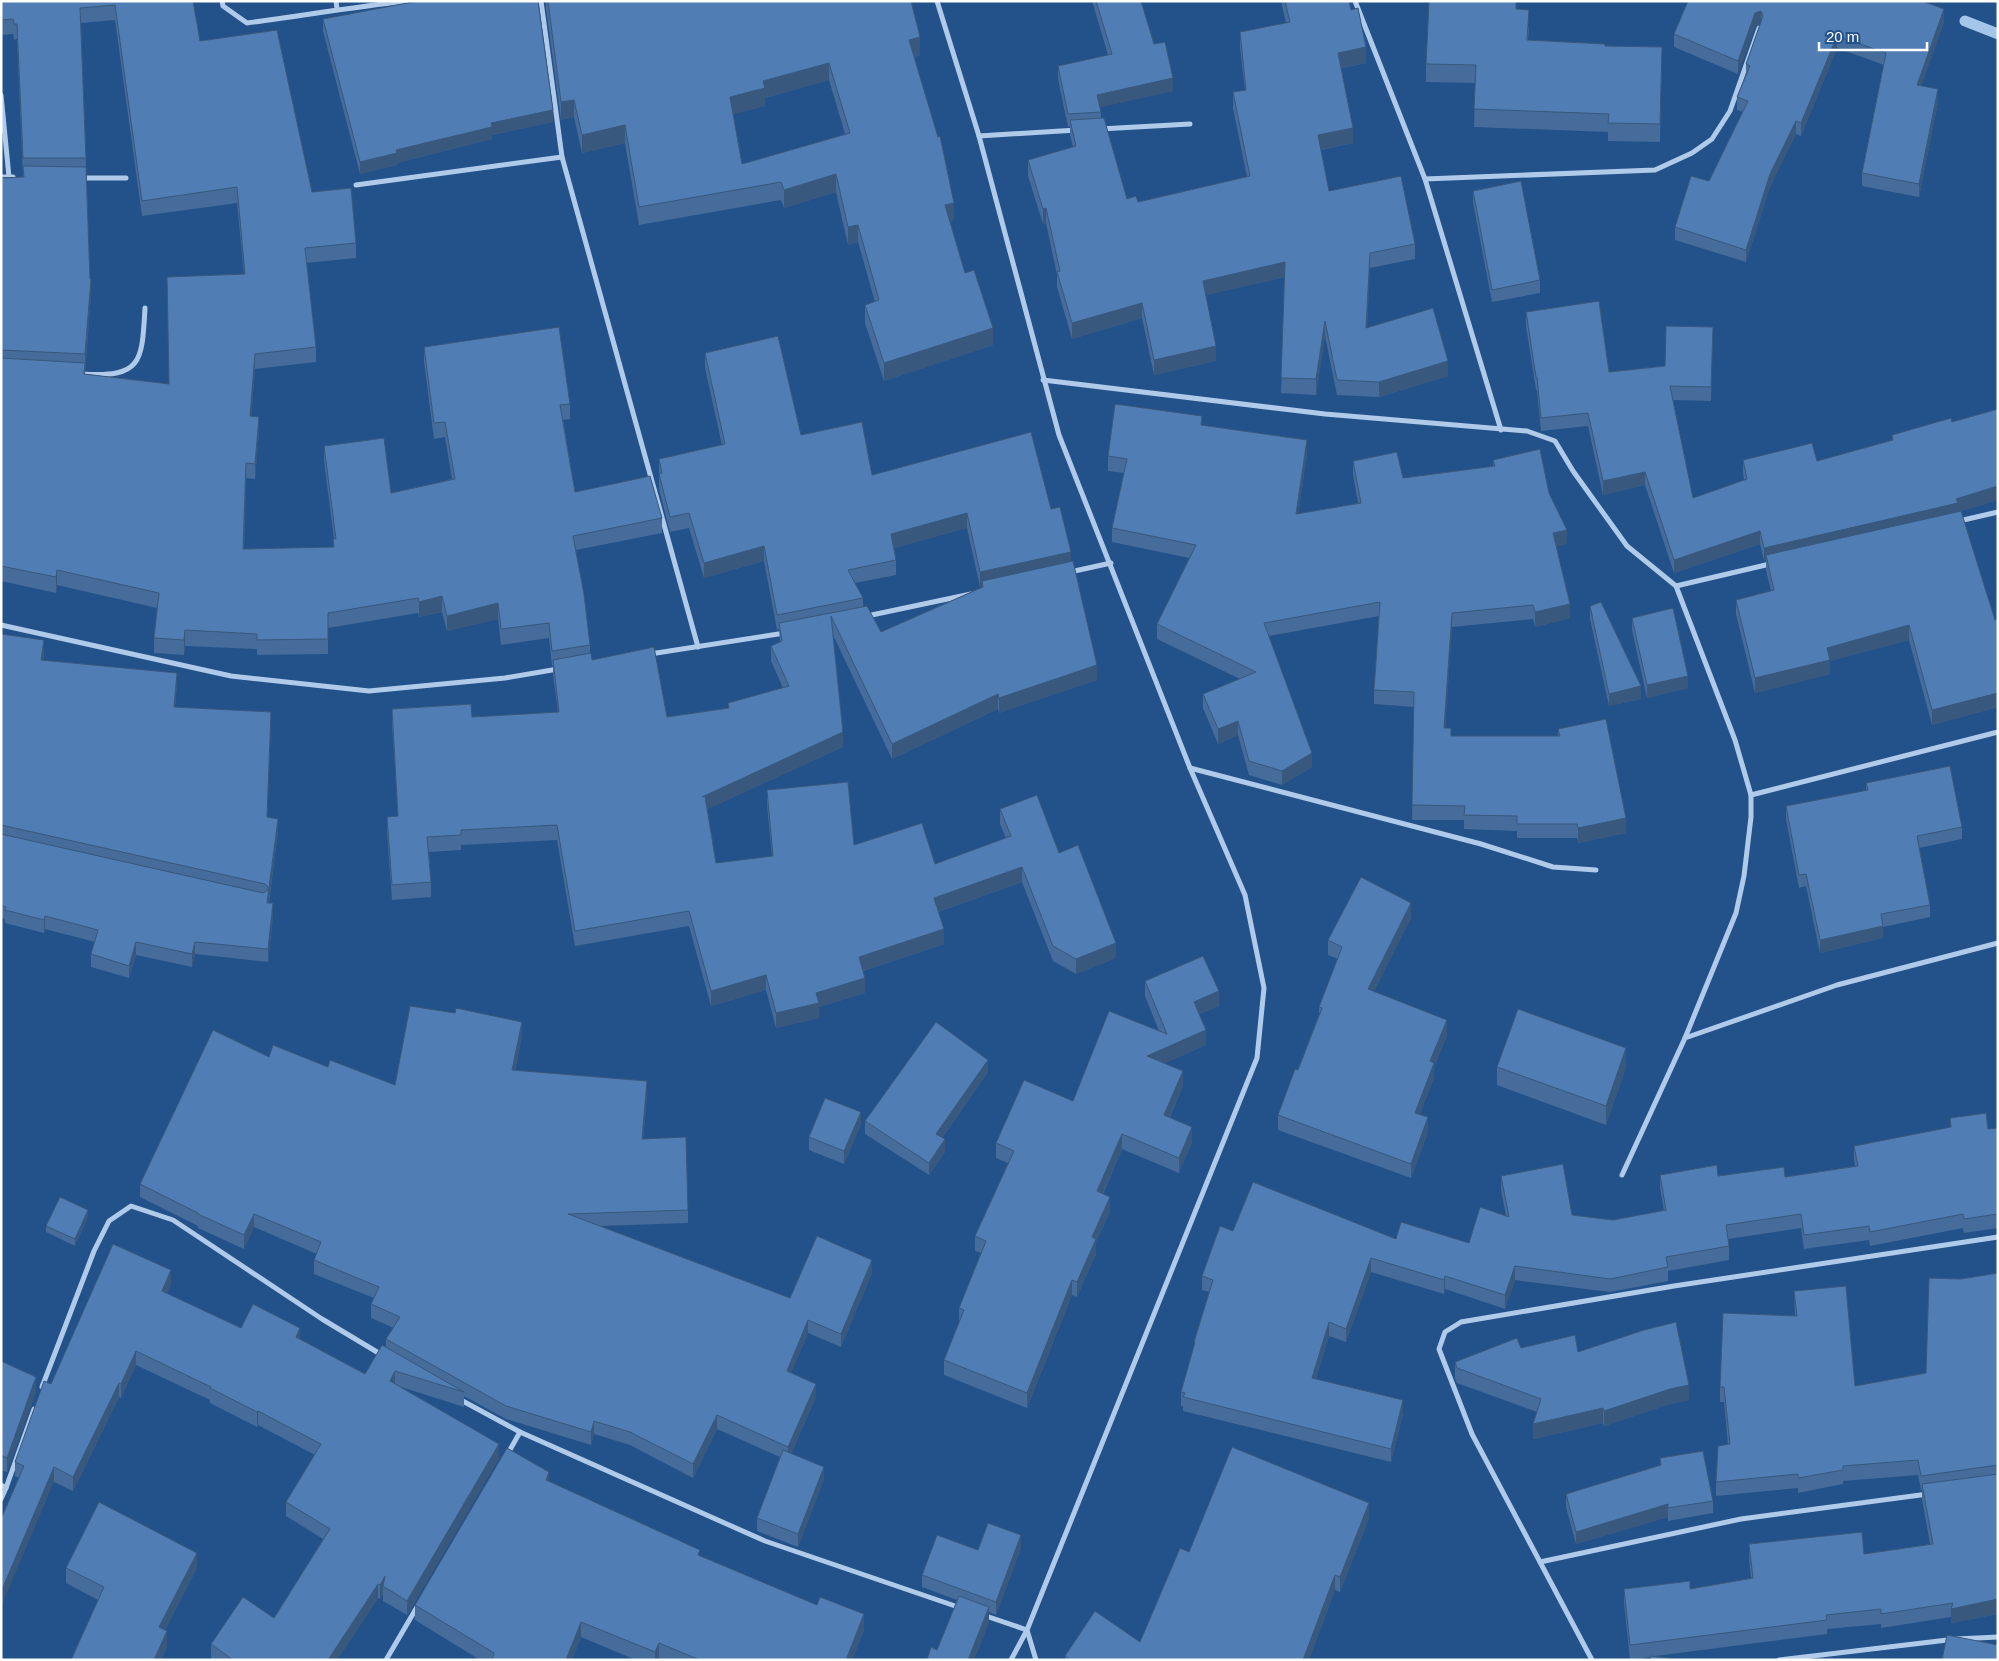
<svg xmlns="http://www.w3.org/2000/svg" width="1999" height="1661" viewBox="0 0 1999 1661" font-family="Helvetica,sans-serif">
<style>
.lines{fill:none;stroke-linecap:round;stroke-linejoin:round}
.stream{stroke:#a4c6eb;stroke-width:11}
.street{stroke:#b0cbea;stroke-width:5}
.wall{fill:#456c9a;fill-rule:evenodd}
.shaded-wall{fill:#38587d}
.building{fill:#507db3;stroke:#38587d;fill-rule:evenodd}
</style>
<rect width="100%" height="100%" fill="#23518a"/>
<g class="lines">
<polyline class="stream" points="1965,21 1998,34"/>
<g class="street">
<path d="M 222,1 L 223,6 L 247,23 C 300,16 353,7 407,1"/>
<polyline points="336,1 337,9"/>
<polyline points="541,1 562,157 698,647"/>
<polyline points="937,1 979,136 1059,435 1190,768 1245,895 1264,988 1257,1058 1027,1630 1036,1660"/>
<polyline points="1355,1 1425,179 1501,430"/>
<polyline points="1,95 9,177"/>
<polyline points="1100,129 1190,124"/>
<polyline points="979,136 1077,130"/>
<polyline points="1,177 13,177"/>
<polyline points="79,178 126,178"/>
<polyline points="1425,179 1655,170 1692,153 1712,139 1730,111 1759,28"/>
<polyline points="356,185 562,157"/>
<path d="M 82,374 C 142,378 142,362 145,308"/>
<polyline points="1043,380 1325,414 1527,431 1555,441 1573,471 1627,546 1676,586 1735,740 1751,795 1751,817 1744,876 1736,913 1685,1038 1622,1175"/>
<polyline points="1959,521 1998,512"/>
<polyline points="1070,572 1111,563"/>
<polyline points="1676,586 1770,564"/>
<polyline points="867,616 971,594"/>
<polyline points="1,625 231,676 369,691 505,678 558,669"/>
<polyline points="650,654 785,633"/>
<polyline points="1190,768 1481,844 1553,867 1596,870"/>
<polyline points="1751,795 1998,732"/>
<polyline points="1685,1038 1837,985 1998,943"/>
<polyline points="42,1387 94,1251 109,1221 131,1206 173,1220 322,1319 382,1355"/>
<polyline points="459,1399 520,1432 765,1541 961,1608"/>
<polyline points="507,1455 520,1432"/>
<polyline points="1,1485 6,1488 34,1409"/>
<polyline points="1,1499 6,1488"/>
<polyline points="1540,1562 1741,1519 1928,1494"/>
<polyline points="983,1615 1027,1630 1011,1660"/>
<polyline points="386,1660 417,1607"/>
<polyline points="1592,1660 1472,1434 1439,1349 1445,1332 1461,1322 1674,1286 1998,1237"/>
<polyline points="1779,1660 1956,1639 1998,1637"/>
</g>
</g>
<g class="wall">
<path d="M 1,1 L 193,1 L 200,41 L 312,192 L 356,243 L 356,258 L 306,263 L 316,347 L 316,362 L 255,369 L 251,416 L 259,432 L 255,479 L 246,478 L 244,549 L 333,547 L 333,539 L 334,539 L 324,461 L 324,446 L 391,493 L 452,479 L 445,437 L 434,439 L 424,362 L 424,347 L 570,404 L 570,419 L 563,420 L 575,492 L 662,518 L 662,533 L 576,550 L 590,645 L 590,654 L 592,660 L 667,717 L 728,708 L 728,703 L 783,688 L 771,661 L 771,646 L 780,642 L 779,629 L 777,630 L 764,561 L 704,578 L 689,528 L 670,532 L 659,489 L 659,459 L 722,445 L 705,368 L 705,353 L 801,435 L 872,475 L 1051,509 L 1071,561 L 1097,680 L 999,713 L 998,709 L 892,759 L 833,635 L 843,747 L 707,809 L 716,863 L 772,856 L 767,805 L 767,790 L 854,845 L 935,864 L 1006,838 L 1000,824 L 1000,809 L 1059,853 L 1116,958 L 1076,974 L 1053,961 L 1022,882 L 938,912 L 944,944 L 863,971 L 865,993 L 819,1007 L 819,1018 L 776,1028 L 766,990 L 711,1006 L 689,926 L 575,946 L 557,840 L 461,845 L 461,850 L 429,852 L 431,882 L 431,897 L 392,900 L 387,832 L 387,817 L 398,816 L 392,724 L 392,709 L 472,717 L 558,712 L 553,675 L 553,666 L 552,666 L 549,638 L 501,645 L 498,619 L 447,631 L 442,612 L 419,617 L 418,613 L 328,628 L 328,654 L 257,655 L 257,649 L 185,646 L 184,655 L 154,653 L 154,638 L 157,608 L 57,585 L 56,593 L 1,581 L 1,177 L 23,177 L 17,39 L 14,40 L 13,34 L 1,35 ZM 115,20 L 142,216 L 237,203 L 244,274 L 169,384 L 85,374 L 91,294 L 90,279 L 81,23 ZM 967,528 L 980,587 L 982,587 L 881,632 L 863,607 L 863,598 L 855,583 L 896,575 L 896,560 L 894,548 Z"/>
<path d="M 546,1 L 911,1 L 920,55 L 914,57 L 954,220 L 950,221 L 965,273 L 993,345 L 884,381 L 865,323 L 865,305 L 875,302 L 858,242 L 848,245 L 836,192 L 784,208 L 781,200 L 639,225 L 625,143 L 582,153 L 574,117 L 561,120 L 546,8 ZM 829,80 L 845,134 L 742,164 L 733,114 L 765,106 L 765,98 Z"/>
<polygon points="1092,1 1141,1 1154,44 1173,91 1100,107 1101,112 1101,118 1127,199 1138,202 1247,177 1233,108 1233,92 1245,90 1240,48 1240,32 1286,23 1281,1 1349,1 1366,63 1341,68 1353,143 1321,150 1329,191 1415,244 1415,259 1370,268 1367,327 1448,376 1379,397 1337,395 1325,336 1316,395 1281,393 1285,277 1206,295 1216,361 1154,375 1142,318 1072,339 1057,287 1057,275 1046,223 1043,224 1028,176 1028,160 1073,147 1070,135 1070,126 1068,127 1058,79 1058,66 1108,55"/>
<polygon points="1688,1 1944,22 1921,86 1938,102 1919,197 1862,186 1862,173 1884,65 1837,48 1801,136 1796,134 1770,187 1746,262 1675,240 1675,227 1709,181 1743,112 1737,110 1737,97 1746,74 1746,64 1760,24 1755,26 1738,74 1674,47 1674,34"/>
<polygon points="1516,9 1529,28 1528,40 1605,46 1662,47 1660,142 1608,141 1608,132 1474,127 1475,83 1426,82 1426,64"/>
<polygon points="323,19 553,122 492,135 492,139 397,163 397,165 360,174 323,31"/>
<polygon points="1473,191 1540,280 1540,293 1492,302 1473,203"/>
<polygon points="1526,312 1609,372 1665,366 1713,327 1711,401 1673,400 1693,498 1744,480 1743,473 1743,460 1817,461 1892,440 1892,435 1952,422 1998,409 1998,500 1961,511 1995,620 1998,619 1998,707 1932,725 1909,640 1830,661 1830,674 1755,693 1736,614 1736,600 1771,591 1766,570 1766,561 1764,561 1760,544 1674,573 1645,485 1603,495 1588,426 1541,431 1537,390 1536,390 1526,326"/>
<polygon points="1202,425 1307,454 1298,514 1358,503 1353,475 1353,461 1403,478 1493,466 1493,460 1549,493 1567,544 1556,546 1570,618 1535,627 1533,619 1452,627 1445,728 1451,736 1558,736 1558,729 1626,833 1578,843 1577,838 1517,838 1517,831 1464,829 1464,820 1412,820 1414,707 1374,704 1374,690 1379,616 1269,636 1312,767 1282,785 1249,775 1238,735 1218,744 1203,708 1203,694 1240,679 1157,639 1157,624 1189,558 1112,542 1112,528 1124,473 1108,471 1108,456"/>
<polygon points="1590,606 1641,699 1609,706 1590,619"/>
<polygon points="1632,618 1688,688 1647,698 1632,630"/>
<polygon points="1,634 44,653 43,660 177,685 175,707 271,724 267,817 278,831 269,903 273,916 268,962 195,954 192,967 136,955 129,978 91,967 91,954 95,942 45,929 44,933 5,923 5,919 1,918"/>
<polygon points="1866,783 1962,827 1962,839 1919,848 1930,905 1930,917 1883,927 1883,938 1820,953 1806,886 1799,888 1786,819 1786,806 1866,791"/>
<polygon points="1411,918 1374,991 1447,1035 1434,1067 1434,1077 1420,1114 1428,1132 1411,1178 1278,1130 1278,1115 1298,1070 1319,1014 1319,1007 1338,959 1328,955 1328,940"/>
<polygon points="1145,981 1219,1006 1199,1014 1206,1045 1165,1063 1183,1086 1170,1117 1192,1142 1179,1173 1122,1149 1103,1194 1110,1212 1096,1242 1096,1254 1077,1297 1072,1295 1027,1408 944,1375 944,1360 959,1323 959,1308 981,1253 975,1251 975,1236 1008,1163 996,1158 996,1143 1073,1101 1159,1031 1145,996"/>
<polygon points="522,1036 515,1071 647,1095 643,1139 688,1210 688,1223 600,1226 790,1298 872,1273 841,1347 808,1333 791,1373 816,1397 791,1454 824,1479 798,1547 757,1531 757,1518 780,1457 717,1429 693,1478 630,1445 594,1434 591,1445 506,1419 464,1396 464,1407 401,1387 499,1458 407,1615 383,1601 383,1595 380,1599 378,1598 337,1660 212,1660 211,1659 211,1644 274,1618 323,1539 286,1516 286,1502 315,1455 258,1425 257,1427 210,1403 210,1400 136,1365 121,1398 119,1397 73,1491 54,1482 19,1478 15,1476 15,1462 51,1384 171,1284 167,1294 241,1328 300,1339 365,1374 386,1348 386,1339 394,1328 371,1318 371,1304 374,1298 314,1274 314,1260 317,1254 254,1227 244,1249 198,1228 198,1226 140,1197 140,1184 269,1057 328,1067 395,1085"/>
<polygon points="1497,1067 1626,1067 1606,1125 1497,1085"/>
<polygon points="988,1072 942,1138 945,1152 929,1175 865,1134 865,1121"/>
<polygon points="1950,1118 1988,1129 1998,1128 1998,1228 1964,1233 1963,1228 1870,1246 1869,1240 1804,1249 1801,1228 1728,1239 1729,1246 1729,1260 1668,1271 1668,1281 1610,1292 1515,1280 1505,1309 1445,1289 1444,1294 1371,1272 1346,1342 1329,1336 1316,1379 1403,1414 1391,1462 1183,1411 1183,1406 1181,1406 1181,1392 1194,1347 1194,1342 1209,1292 1202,1290 1202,1276 1233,1231 1469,1243 1506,1216 1501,1190 1501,1176 1572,1215 1613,1220 1664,1211 1660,1188 1660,1175 1785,1177 1855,1166 1854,1160 1854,1146 1950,1128"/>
<polygon points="861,1124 844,1164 809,1150 809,1137"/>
<polygon points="88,1216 75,1246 46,1232 46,1226"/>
<polygon points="1998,1273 1998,1614 1951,1623 1951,1617 1881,1628 1881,1624 1827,1629 1827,1634 1655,1656 1683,1660 1650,1660 1650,1657 1630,1660 1624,1603 1624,1589 1690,1589 1751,1579 1749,1558 1749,1544 1864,1554 1930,1544 1922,1499 1922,1490 1921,1490 1918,1475 1843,1481 1843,1484 1798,1493 1798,1488 1716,1496 1716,1482 1728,1445 1724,1402 1720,1402 1720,1387 1795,1316 1794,1291 1855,1386 1926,1373 1961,1279"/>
<polygon points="1521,1348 1578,1352 1689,1400 1670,1404 1604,1426 1603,1423 1533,1439 1537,1412 1457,1383 1455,1378 1455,1362"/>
<polygon points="1,1361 36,1392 7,1472 1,1470"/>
<polygon points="1660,1458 1713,1501 1713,1513 1668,1521 1668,1517 1576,1544 1566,1507 1566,1494 1660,1466"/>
<polygon points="549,1481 700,1556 864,1630 852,1660 662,1660 659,1658 658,1660 636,1660 581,1637 572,1660 480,1660 415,1620 415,1605"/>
<polygon points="1369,1518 1340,1592 1335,1590 1309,1660 1065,1660 1065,1656 1140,1642 1189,1552"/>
<polygon points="1021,1548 996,1615 989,1612 989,1622 974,1660 927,1660 937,1650 957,1600 922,1587 922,1575 978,1550"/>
<polygon points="66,1568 197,1568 165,1630 167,1646 161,1660 71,1660 98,1600 66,1583"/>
</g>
<g class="shaded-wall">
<polygon points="1944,9 1944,22 1917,98 1917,85"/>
<polygon points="1761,11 1761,24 1755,26 1738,74 1738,61 1755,13"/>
<polygon points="1837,36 1837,48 1801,136 1801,123"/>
<polygon points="920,37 920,55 909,58 909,40"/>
<polygon points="1366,47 1366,63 1338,68 1338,53"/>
<polygon points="829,63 829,80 765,98 765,106 730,115 730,97 763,81"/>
<polygon points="1173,78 1173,91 1097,108 1097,95"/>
<polygon points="1938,89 1938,102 1919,197 1919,184"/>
<polygon points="574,100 574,117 561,120 561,102"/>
<polygon points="553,110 553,122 492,135 492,139 397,163 397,165 360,174 360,162 396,150 491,123"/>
<polygon points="1796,121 1796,134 1770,187 1746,262 1746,250 1770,174"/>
<polygon points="625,125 625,143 582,153 582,135"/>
<polygon points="1353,128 1353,143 1318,150 1318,135"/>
<polygon points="836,174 836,192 784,208 784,190"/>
<polygon points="954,203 954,220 945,222 945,205"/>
<polygon points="1046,208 1046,223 1043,224 1043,209"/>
<polygon points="858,225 858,242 848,245 848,227"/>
<polygon points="1370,253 1370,268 1366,343 1366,328"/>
<polygon points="1285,262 1285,277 1203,296 1203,281"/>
<polygon points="91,279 91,294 85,369 85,354"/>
<polygon points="1142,303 1142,318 1072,339 1072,323"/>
<polygon points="1325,321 1325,336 1316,395 1316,379"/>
<polygon points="993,328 993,345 884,381 884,363"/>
<polygon points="1216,346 1216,361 1154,375 1154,360"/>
<polygon points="255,354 255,369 250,431 250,416"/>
<polygon points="1448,361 1448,376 1379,397 1379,382"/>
<polygon points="259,417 259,432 255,479 255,464"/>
<polygon points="1307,440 1307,454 1296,529 1296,514"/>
<polygon points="246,463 246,478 243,564 243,549"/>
<polygon points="1645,472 1645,485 1603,495 1603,481"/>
<polygon points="1998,486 1998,500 1958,512 1766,555 1766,561 1764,561 1764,548 1956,499"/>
<polygon points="967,513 967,528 891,549 891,534"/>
<polygon points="1567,530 1567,544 1553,547 1553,533"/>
<polygon points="1760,531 1760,544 1674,573 1674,560"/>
<polygon points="764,546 764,561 704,578 704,563"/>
<polygon points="1071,552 1071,567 982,581 982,587 980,587 980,572"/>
<polygon points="57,570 57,585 56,593 56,577"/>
<polygon points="442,596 442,612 419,617 419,602"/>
<polygon points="498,603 498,619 447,631 447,616"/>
<polygon points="1570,604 1570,618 1535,627 1535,612"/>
<polygon points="1452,613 1452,627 1444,742 1444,728"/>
<polygon points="1909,625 1909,640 1830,661 1830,674 1755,693 1755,678 1827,648"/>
<polygon points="185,630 185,646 184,655 184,640"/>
<polygon points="44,640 44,653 41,673 41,660"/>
<polygon points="1097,665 1097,680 999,713 999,698"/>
<polygon points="177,673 177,685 174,720 174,707"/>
<polygon points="1688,676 1688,688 1647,698 1647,685"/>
<polygon points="1641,686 1641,699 1609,706 1609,694"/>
<polygon points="1998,693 1998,707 1932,725 1932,710"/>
<polygon points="998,694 998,709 892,759 892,744"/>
<polygon points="271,712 271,724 267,830 267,817"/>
<polygon points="1238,721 1238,735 1218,744 1218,729"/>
<polygon points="843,732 843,747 702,812 702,797"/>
<polygon points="1312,753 1312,767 1282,785 1282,771"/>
<polygon points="1626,818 1626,833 1578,843 1578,828"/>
<polygon points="278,819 278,831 267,915 267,903"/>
<polygon points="1022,867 1022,882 934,913 934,898"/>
<polygon points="273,903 273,916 268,962 268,949"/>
<polygon points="1411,903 1411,918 1368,1003 1368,989"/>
<polygon points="45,916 45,929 44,933 44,920"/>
<polygon points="1883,926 1883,938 1820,953 1820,940"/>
<polygon points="944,929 944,944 859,972 859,957"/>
<polygon points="136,942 136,955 129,978 129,966"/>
<polygon points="195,942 195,954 192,967 192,954"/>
<polygon points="1116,943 1116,958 1076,974 1076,959"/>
<polygon points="766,975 766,990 711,1006 711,991"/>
<polygon points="865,978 865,993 819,1007 819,1018 776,1028 776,1013 816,993"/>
<polygon points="1219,991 1219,1006 1194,1017 1194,1002"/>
<polygon points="1447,1020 1447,1035 1434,1067 1434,1077 1415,1127 1415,1113 1430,1061"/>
<polygon points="522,1022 522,1036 512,1084 512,1070"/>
<polygon points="1206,1030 1206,1045 1147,1071 1147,1056"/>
<polygon points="1626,1048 1626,1067 1606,1125 1606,1106"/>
<polygon points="988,1060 988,1072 936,1146 936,1134"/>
<polygon points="1183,1071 1183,1086 1164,1129 1164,1115"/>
<polygon points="647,1081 647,1095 642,1152 642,1139"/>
<polygon points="861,1112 861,1124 844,1164 844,1151"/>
<polygon points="1428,1117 1428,1132 1411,1178 1411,1164"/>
<polygon points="1192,1127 1192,1142 1179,1173 1179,1158"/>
<polygon points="1122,1134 1122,1149 1097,1206 1097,1191"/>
<polygon points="945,1139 945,1152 929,1175 929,1163"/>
<polygon points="1110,1197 1110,1212 1096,1242 1096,1254 1077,1297 1077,1282 1092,1237"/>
<polygon points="88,1210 88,1216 75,1246 75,1239"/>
<polygon points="254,1214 254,1227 244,1249 244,1235"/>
<polygon points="1371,1258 1371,1272 1346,1342 1346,1329"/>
<polygon points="872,1260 872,1273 841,1347 841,1334"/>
<polygon points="1515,1266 1515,1280 1505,1309 1505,1295"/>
<polygon points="171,1270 171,1284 162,1306 162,1291"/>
<polygon points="1445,1276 1445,1289 1444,1294 1444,1280"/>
<polygon points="1072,1280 1072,1295 1027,1408 1027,1393"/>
<polygon points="808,1320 808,1333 787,1384 787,1371"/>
<polygon points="1329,1322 1329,1336 1312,1392 1312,1378"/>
<polygon points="300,1328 300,1343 296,1337"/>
<polygon points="136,1351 136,1365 121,1398 121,1384"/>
<polygon points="395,1371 395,1385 390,1381"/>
<polygon points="36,1377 36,1392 7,1472 7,1458"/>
<polygon points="119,1383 119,1397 73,1491 73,1477"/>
<polygon points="816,1384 816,1397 788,1461 788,1447"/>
<polygon points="1689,1385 1689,1400 1670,1404 1604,1426 1604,1411 1670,1389"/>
<polygon points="1403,1400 1403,1414 1391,1462 1391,1449"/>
<polygon points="1603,1408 1603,1423 1533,1439 1533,1424"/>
<polygon points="258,1411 258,1425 257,1427 257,1412"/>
<polygon points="717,1415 717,1429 693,1478 693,1464"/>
<polygon points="594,1421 594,1434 591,1445 591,1432"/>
<polygon points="499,1444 499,1458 407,1615 407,1601"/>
<polygon points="54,1467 54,1482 1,1607 1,1592"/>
<polygon points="824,1467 824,1479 798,1547 798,1534"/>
<polygon points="549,1472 549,1487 546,1480"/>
<polygon points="1369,1503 1369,1518 1340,1592 1340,1577"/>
<polygon points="1668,1504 1668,1517 1576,1544 1576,1532"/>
<polygon points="1021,1535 1021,1548 996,1615 996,1602"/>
<polygon points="197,1553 197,1568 159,1642 159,1627"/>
<polygon points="1335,1575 1335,1590 1309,1660 1303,1660"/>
<polygon points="385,1576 383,1586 383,1595 380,1599 380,1585"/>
<polygon points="378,1584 378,1598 337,1660 328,1660"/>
<polygon points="1998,1599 1998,1614 1951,1623 1951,1609"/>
<polygon points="989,1607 989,1622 974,1660 968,1660"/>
<polygon points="864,1614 864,1630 852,1660 846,1660"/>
<polygon points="581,1622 581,1637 572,1660 566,1660"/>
<polygon points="167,1631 167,1646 161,1660 154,1660"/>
<polygon points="659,1643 659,1658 658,1660 655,1660 655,1652"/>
</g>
<g class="building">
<polygon points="1,1 193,1 200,41 277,30 312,192 351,188 356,243 305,248 316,347 255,354 250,416 259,417 255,464 246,463 243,549 334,547 333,539 336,539 324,446 384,438 391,493 455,479 445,422 434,423 424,347 559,327 570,404 560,405 575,492 650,476 662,518 573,536 584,594 590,645 552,651 549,623 501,629 498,603 447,616 442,596 419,602 418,598 328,613 328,639 257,640 257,634 185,630 184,640 154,638 159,593 57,570 56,577 1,566 1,358 85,363 84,374 169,384 167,277 245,274 237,187 142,201 115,5 80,8 86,158 23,158 17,24 14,24 13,19 1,20"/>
<polygon points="418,1 538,1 553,110 491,123 492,127 396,150 397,153 360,162 323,19"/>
<path d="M 548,1 L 911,1 L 920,37 L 909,40 L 938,137 L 940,136 L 954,203 L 945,205 L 965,273 L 974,270 L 993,328 L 884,363 L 865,305 L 879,300 L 858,225 L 848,227 L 836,174 L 784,190 L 781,182 L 639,207 L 625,125 L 582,135 L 574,100 L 561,102 ZM 829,63 L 850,133 L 742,164 L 730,97 L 765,88 L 763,81 Z"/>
<polygon points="1096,1 1141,1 1154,44 1165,42 1173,78 1097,95 1101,112 1068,114 1058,66 1112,54"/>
<polygon points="1285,1 1349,1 1351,10 1358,8 1366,47 1338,53 1353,128 1318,135 1329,191 1401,176 1415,244 1370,253 1366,328 1433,308 1448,361 1379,382 1337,380 1325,321 1316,379 1281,378 1285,262 1203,281 1216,346 1154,360 1142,303 1072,323 1057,272 1060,271 1046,208 1043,209 1028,160 1076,146 1070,120 1104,118 1127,199 1136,196 1138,202 1250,176 1233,92 1246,90 1240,32 1290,22"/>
<polygon points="1429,1 1516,1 1516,9 1529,10 1527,40 1605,44 1605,46 1662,47 1660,124 1608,123 1609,114 1474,109 1476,65 1426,64"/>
<polygon points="1688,1 1922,1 1944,9 1917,85 1938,89 1919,184 1862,173 1886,53 1837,36 1801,123 1796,121 1770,174 1746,250 1675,227 1691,176 1709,181 1748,101 1737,97 1750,66 1746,64 1763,16 1761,11 1755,13 1738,61 1674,34"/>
<polygon points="23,166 86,167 90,279 91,279 85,354 1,350 1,178 24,177"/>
<polygon points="1521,181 1540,280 1492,290 1473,191"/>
<polygon points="1599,301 1609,372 1665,366 1666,326 1713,327 1711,387 1670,386 1693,498 1747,479 1743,460 1812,443 1817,461 1893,440 1892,435 1951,418 1952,422 1998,409 1998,486 1956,499 1958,503 1764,548 1760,531 1674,560 1645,472 1603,481 1588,413 1541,418 1537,377 1536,377 1526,312"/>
<polygon points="778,336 801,435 862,422 872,475 1031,432 1051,509 1060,507 1071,552 980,572 967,513 891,534 896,560 848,570 863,598 777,615 764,546 704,563 689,513 670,517 659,474 662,473 659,459 725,444 705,353"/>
<polygon points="1115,404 1202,416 1201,425 1307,440 1296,514 1361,503 1353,461 1397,452 1403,478 1495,466 1493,460 1540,449 1549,493 1567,530 1553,533 1570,604 1535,612 1533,605 1452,613 1444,728 1451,728 1451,736 1560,736 1558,729 1606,719 1626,818 1578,828 1577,824 1517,824 1517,816 1464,815 1465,806 1412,805 1414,692 1374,690 1380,602 1264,623 1312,753 1282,771 1249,761 1238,721 1218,729 1203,694 1256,672 1157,624 1196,545 1112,528 1127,459 1108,456"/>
<polygon points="1961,511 1995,620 1998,619 1998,693 1932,710 1909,625 1827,648 1830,660 1755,678 1736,600 1774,590 1766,555"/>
<polygon points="1073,561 1097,665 999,698 998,694 892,744 831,616 843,732 702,797 705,796 716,863 773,856 767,790 848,782 854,845 922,823 935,864 1011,836 1000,809 1037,795 1059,853 1078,845 1116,943 1076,959 1053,946 1022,867 934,898 944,929 859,957 865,978 816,993 819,1003 776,1013 766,975 711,991 689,911 575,931 557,825 461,830 461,835 427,837 431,882 392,885 387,817 398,816 392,709 471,704 472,717 559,712 553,660 591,653 592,660 654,647 667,717 729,708 728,703 789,686 771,646 782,641 779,623 867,606 881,632 983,587 982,581"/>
<polygon points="1601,602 1641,686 1609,694 1590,606"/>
<polygon points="1673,608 1688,676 1647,685 1632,618"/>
<polygon points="1,634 44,640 41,660 177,673 174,707 271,712 267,817 278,819 267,903 273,903 268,949 195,942 192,954 136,942 129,966 91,954 98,930 45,916 44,920 5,910 6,907 1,905 1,834 263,893 268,890 268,887 265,884 1,825"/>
<polygon points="1950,766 1962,827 1917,836 1930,905 1881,914 1883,926 1820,940 1806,874 1799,875 1786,806 1868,790 1866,783"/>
<polygon points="1361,877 1411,903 1368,989 1447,1020 1430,1061 1434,1063 1415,1113 1428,1117 1411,1164 1278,1115 1295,1069 1298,1070 1322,1008 1319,1007 1342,947 1328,940"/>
<polygon points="1203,956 1219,991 1194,1002 1206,1030 1147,1056 1183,1071 1164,1115 1192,1127 1179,1158 1122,1134 1097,1191 1110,1197 1092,1237 1096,1239 1077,1282 1072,1280 1027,1393 944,1360 964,1310 959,1308 986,1241 975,1236 1014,1151 996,1143 1024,1080 1073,1101 1109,1011 1167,1034 1145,981"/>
<polygon points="410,1006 455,1013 456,1008 522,1022 512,1070 647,1081 642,1139 686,1137 688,1210 568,1214 790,1298 817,1236 872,1260 841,1334 808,1320 787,1371 816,1384 788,1447 717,1415 693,1464 630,1432 594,1421 591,1432 506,1406 386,1339 400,1317 371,1304 379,1287 314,1260 321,1242 254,1214 244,1235 198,1214 198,1213 140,1184 213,1030 269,1057 273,1045 328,1067 330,1060 395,1085"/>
<polygon points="1518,1009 1626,1048 1606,1106 1497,1067"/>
<polygon points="936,1022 988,1060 936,1134 945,1139 929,1163 865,1121"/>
<polygon points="825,1098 861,1112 844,1151 809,1137"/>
<polygon points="1986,1113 1988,1129 1998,1128 1998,1214 1964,1219 1963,1214 1870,1232 1869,1226 1804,1235 1801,1214 1726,1225 1729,1246 1666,1257 1668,1267 1610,1279 1515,1266 1505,1295 1445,1276 1444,1280 1371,1258 1346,1329 1329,1322 1312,1378 1403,1400 1391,1449 1183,1397 1185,1393 1181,1392 1195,1342 1194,1342 1213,1280 1202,1276 1220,1226 1233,1231 1253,1182 1396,1239 1401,1222 1469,1243 1480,1207 1509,1217 1501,1176 1563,1164 1572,1215 1613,1220 1666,1210 1660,1175 1717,1165 1718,1176 1784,1167 1785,1177 1858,1166 1854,1146 1951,1127 1950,1118"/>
<polygon points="60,1197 88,1210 75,1239 46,1226"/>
<polygon points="113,1244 171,1270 162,1291 241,1328 253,1304 300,1328 296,1337 365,1374 382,1345 464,1392 395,1371 390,1381 499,1444 407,1601 383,1586 385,1576 380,1585 378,1584 328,1660 233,1660 211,1644 243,1597 274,1618 330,1529 286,1502 321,1444 258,1411 257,1412 210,1388 211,1387 136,1351 121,1384 119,1383 73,1477 54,1467 1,1592 1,1519 24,1466 15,1462 44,1381 51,1384"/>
<polygon points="1998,1273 1998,1465 1921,1476 1918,1460 1843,1466 1843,1470 1798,1478 1798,1474 1716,1482 1718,1446 1730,1444 1724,1387 1720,1387 1723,1313 1797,1316 1794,1291 1846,1286 1855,1386 1926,1373 1929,1278 1961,1279"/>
<polygon points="1676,1322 1689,1385 1670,1389 1604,1411 1603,1408 1533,1424 1541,1399 1457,1368 1455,1362 1517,1338 1521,1348 1575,1335 1578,1352 1644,1330"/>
<polygon points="1,1361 36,1377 7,1458 1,1455"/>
<polygon points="1232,1447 1369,1503 1340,1577 1335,1575 1303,1660 1070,1660 1065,1656 1095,1611 1140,1642 1180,1548 1189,1552"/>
<polygon points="507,1448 549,1472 546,1480 700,1550 698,1555 817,1605 820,1597 864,1614 846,1660 700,1660 659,1643 655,1652 581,1622 566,1660 492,1660 494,1653 415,1605"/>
<polygon points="783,1450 824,1467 798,1534 757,1518"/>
<polygon points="1703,1451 1713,1501 1668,1508 1668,1504 1576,1532 1566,1494 1661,1465 1660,1458"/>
<polygon points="1998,1474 1998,1599 1951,1609 1953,1603 1881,1614 1881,1609 1826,1615 1827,1620 1630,1645 1624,1589 1690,1581 1690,1589 1753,1578 1749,1544 1862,1532 1864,1554 1933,1544 1922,1484"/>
<polygon points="99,1502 197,1553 159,1627 167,1631 154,1660 71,1660 104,1587 66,1568"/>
<polygon points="988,1523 1021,1535 996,1602 922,1575 937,1535 978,1550"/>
<polygon points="959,1596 989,1607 968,1660 927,1660 931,1647 937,1650"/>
<polygon points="1947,1635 1998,1645 1998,1660 1942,1660"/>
<polygon points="1650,1656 1683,1660 1651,1660"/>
</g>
<rect width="1999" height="1661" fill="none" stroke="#ffffff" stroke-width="5"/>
<path d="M1819 42v8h108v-8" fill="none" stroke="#ffffff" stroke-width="2.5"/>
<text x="1826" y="42" font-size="15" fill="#ffffff" stroke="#23518a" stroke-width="4" paint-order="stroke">20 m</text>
</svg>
